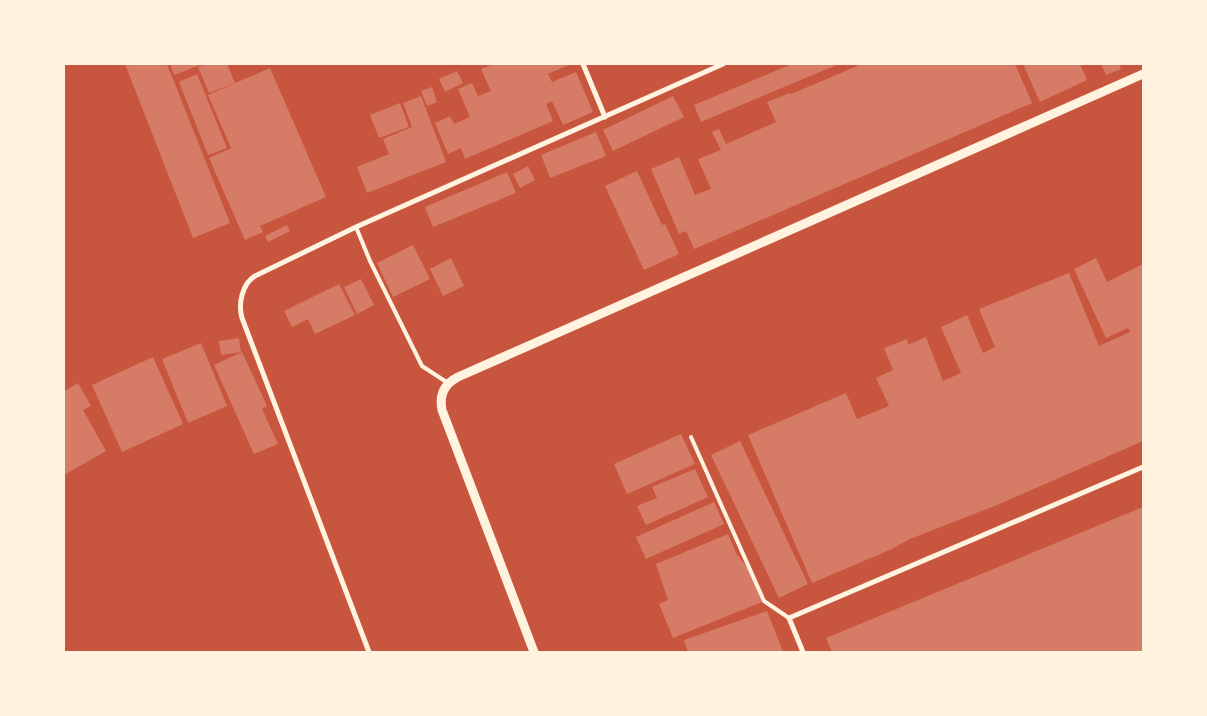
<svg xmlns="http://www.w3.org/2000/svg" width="1207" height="716" viewBox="0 0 1207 716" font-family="'Times New Roman',serif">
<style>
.building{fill:#d67c66}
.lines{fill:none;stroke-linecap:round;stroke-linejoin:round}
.service{stroke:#fff3e0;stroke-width:4}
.minor{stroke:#fff3e0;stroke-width:5}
.tertiary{stroke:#fff3e0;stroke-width:9}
</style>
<rect width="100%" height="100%" fill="#c8553d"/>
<g class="building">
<polygon points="125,64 167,64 230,223 193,238"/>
<polygon points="170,64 203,64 174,75"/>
<polygon points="205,64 227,64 235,83 209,93 198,67"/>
<polygon points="493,64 571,64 548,74 552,82 576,72 593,112 563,125 552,101 546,104 553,121 465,159 461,148 448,154 435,123 450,116 454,124 470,117 458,89 472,83 478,96 491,91 481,69"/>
<polygon points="792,64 839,64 701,122 694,105"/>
<polygon points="862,64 1015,64 1032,103 694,249 686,231 679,234 651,169 679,157 695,195 711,189 698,159 721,150 712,132 719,129 726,144 776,122 767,102 790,93 791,94"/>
<polygon points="1023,64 1080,64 1087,80 1040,102"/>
<polygon points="1101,64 1119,64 1121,69 1106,75"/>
<polygon points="270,68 326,197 260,226 263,232 245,240 209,158 231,148 208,95"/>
<polygon points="457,71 463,83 445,92 439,79"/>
<polygon points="197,74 227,148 208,155 179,82"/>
<polygon points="432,87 437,102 427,106 421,91"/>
<polygon points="421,96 446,162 367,193 357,167 389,154 383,139 412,127 403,103"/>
<polygon points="673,96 684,117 613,151 603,130"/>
<polygon points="400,103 409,127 379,138 370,115"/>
<polygon points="596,132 606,156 550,178 541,155"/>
<polygon points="528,166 535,180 520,188 513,174"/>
<polygon points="637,171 662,225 665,224 679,254 644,270 605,186"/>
<polygon points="507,172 516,193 433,227 425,207"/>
<polygon points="287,225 290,231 268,242 265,236"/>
<polygon points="413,245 430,279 393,297 377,263"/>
<polygon points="451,258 464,286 443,296 430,269"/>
<polygon points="1096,258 1107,282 1143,264 1143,441 997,505 910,539 892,549 812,583 748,435 846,393 857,419 889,406 876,378 893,370 884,348 907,339 908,345 926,337 943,381 961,373 941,327 967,315 983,353 995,347 979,309 1069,273 1099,346 1130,332 1128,328 1106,338 1074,269"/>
<polygon points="361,279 374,305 357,314 344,287"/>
<polygon points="339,284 355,315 315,334 308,319 292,327 284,311"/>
<polygon points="239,338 241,352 221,355 219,341"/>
<polygon points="201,343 227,406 188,423 162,359"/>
<polygon points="242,352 267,406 262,409 278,444 254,454 214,365"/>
<polygon points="153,357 183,424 122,452 92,385"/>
<polygon points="78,383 91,406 83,410 106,451 64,475 64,391"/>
<polygon points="681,434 695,464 627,494 614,464"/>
<polygon points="740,441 808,584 779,598 711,455"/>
<polygon points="695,469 708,497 646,525 637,506 657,498 652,487"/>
<polygon points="714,502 724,524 646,559 636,537"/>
<polygon points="1143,507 1143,652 832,652 826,638"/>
<polygon points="728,534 737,555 748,568 762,602 673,638 659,604 668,600 656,564"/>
<polygon points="767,611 783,652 688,652 684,640"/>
</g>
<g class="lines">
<g class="service">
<polyline points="356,227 370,261 422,366 448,383"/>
<polyline points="691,437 764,601 789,618"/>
</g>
<g class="minor">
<polyline points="583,64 605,117"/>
<path d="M 369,652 L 242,318 C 238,304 242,284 255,276 L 356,227 L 723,64"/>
<polyline points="803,652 789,618 1143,467"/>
</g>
<path class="tertiary" d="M 534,652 L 442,410 C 439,395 444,384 458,377 L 1143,74"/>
</g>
<rect width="1207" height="716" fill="none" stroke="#fff3e0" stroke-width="130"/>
</svg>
